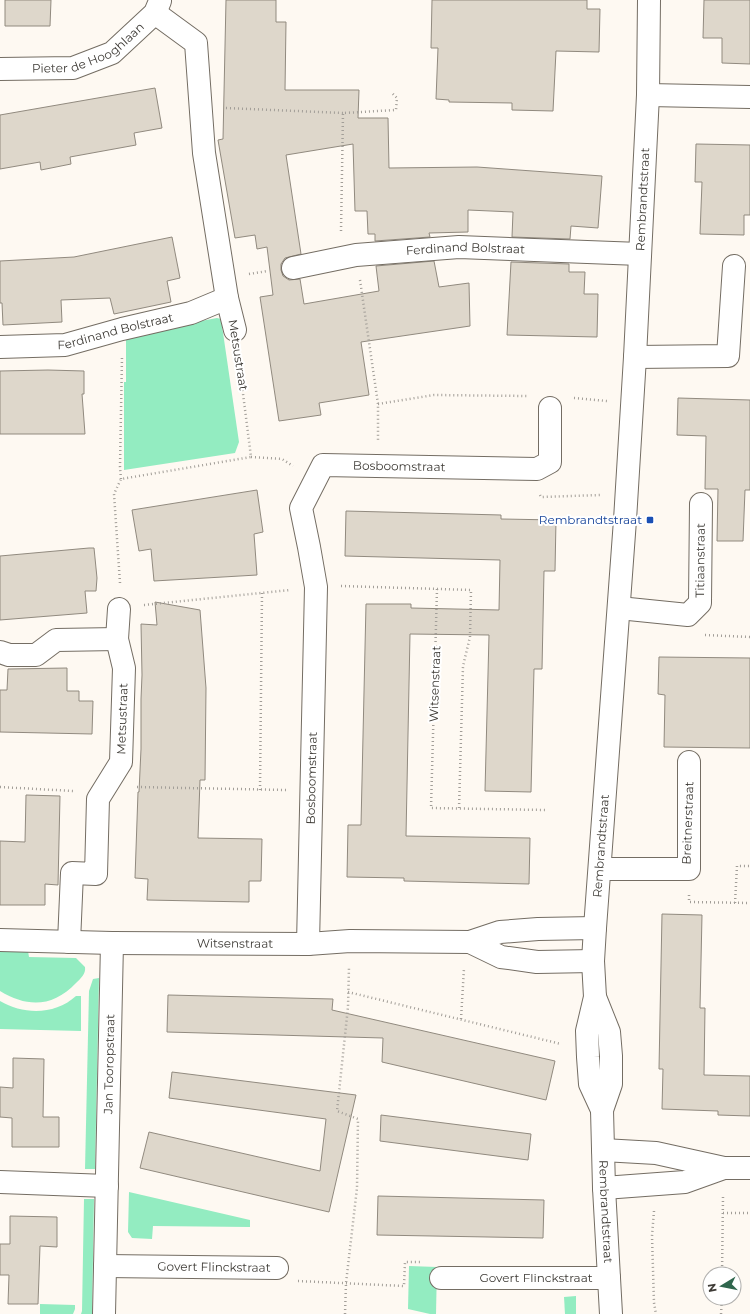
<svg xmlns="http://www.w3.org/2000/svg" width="750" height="1314" viewBox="0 0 750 1314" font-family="Montserrat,sans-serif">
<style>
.green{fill:#93ecc1}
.building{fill:#ded7cb;stroke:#918a7f}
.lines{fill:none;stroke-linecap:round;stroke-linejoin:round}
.minor-casing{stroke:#746d63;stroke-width:24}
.path{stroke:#a29e98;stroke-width:2.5;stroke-dasharray:1 3;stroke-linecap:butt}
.minor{stroke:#fff;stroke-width:22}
.transit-dot{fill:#1a4fb4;stroke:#fff;stroke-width:1.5}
.labels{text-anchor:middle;stroke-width:4;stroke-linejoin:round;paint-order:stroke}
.street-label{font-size:12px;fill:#3e3b36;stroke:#fff}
.transit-label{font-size:12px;fill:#164399;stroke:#fff;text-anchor:end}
</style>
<rect width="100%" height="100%" fill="#fef9f2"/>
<g class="green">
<polygon points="217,318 221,319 239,442 235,453 124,470 124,382 126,382 126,335"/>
<path d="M 0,951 L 28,951 L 29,957 L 76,958 L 85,967 C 86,974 81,978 76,983 C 53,1007 28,1008 0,991 Z"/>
<polygon points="99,978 95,1169 85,1169 89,991 93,979"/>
<path d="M 76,996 L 81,996 L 81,1031 L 0,1029 L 0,1001 C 24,1015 55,1015 76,996 Z"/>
<polygon points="129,1192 250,1220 250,1227 153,1226 152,1239 132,1238 128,1232"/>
<polygon points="84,1199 94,1199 92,1314 81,1314 82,1311"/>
<polygon points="409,1266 437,1267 436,1314 430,1314 408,1309"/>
<polygon points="576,1296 576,1314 565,1314 564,1297"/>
<polygon points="40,1304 75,1305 75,1309 73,1314 40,1314"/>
</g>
<g class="building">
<polygon points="5,0 51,0 50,26 5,26"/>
<polygon points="226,0 276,0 276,22 286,22 285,90 359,90 358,118 388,118 389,168 477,167 602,176 598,228 571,226 570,239 512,237 513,212 468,210 468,232 429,233 430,237 375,241 375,234 368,234 367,211 355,211 353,144 286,155 301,254 285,258 281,264 281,270 283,276 289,280 300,279 304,304 379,291 376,266 434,261 439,287 469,283 470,326 361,342 369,395 319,403 321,415 279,421 260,297 273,295 267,247 257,249 255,235 235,238 218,140 223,139"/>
<polygon points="432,0 587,0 587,9 600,9 599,52 556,51 553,111 512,110 512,103 449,102 449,100 436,99 438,48 431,48"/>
<polygon points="704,0 750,0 750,64 722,63 722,38 703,38"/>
<polygon points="155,88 162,128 134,133 136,145 70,157 71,164 41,170 40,162 0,169 0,115"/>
<polygon points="696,144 750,145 750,215 744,215 744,235 700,234 702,182 695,182"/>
<polygon points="172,237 180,278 167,281 171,302 114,314 110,298 61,300 62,322 3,325 2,303 0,303 0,261 74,257"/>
<polygon points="511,262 569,264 569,272 585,272 584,294 598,294 597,337 507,335"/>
<polygon points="48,370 84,371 84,394 82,394 85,434 0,434 0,371"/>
<polygon points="678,398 750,400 750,490 745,490 743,541 717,541 718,489 705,489 706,436 677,435"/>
<polygon points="257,490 263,532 254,534 257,575 154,581 151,549 139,551 132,510"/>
<polygon points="346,511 501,515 501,519 556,520 555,571 544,571 542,669 534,669 531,792 485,791 489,635 410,634 406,836 530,838 529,884 404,881 404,878 347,877 348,825 361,825 366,604 411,604 411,608 499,610 500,560 345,556"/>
<polygon points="89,548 94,548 97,578 96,591 85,591 87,613 0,620 0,556"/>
<polygon points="155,602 200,610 206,688 205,780 200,780 198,838 262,839 261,881 249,881 249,902 147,900 148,879 135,878 138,792 139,792 141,749 141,699 142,675 141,624 157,625"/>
<polygon points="659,657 750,658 750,748 664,747 665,695 658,694"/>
<polygon points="67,668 67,691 79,691 79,701 93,701 92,734 0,732 0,690 7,690 8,669"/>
<polygon points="26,795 60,796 58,885 45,884 45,905 0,905 0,841 25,842"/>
<polygon points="662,914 702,915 700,1008 705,1008 704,1075 750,1076 750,1116 718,1115 718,1111 662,1109 663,1069 659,1069"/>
<polygon points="168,995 333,999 332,1010 555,1061 546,1100 382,1062 383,1038 167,1032"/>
<polygon points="13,1058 44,1059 43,1117 59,1117 59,1147 12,1147 12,1118 0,1117 0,1087 13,1088"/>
<polygon points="172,1072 356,1095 329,1212 140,1168 149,1132 320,1171 326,1119 169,1098"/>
<polygon points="381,1115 531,1134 528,1160 380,1141"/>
<polygon points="378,1196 544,1200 543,1238 377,1235"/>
<polygon points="10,1216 57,1217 57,1247 40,1246 38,1304 8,1304 9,1275 0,1275 0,1244 10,1244"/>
</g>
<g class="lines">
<g class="minor-casing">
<g id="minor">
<polyline points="155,13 196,43 204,153 227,298 235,330"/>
<path id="s1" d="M 0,69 L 73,68 L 112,53 L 155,13 L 160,1"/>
<polyline points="648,95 750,97"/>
<path id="s2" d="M 293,268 L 356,255 L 459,247 L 640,254"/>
<path id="s3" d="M 0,347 L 65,345 L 122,329 L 191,313 L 227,298"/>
<polyline points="635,357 728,356 734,266"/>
<path id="s4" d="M 619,608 L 688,615 L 700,603 L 701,504"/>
<polyline points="0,652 9,655 36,655 56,640 117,639"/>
<polyline points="600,869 689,869 689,762"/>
<path id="s5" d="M 0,940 L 112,943 L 308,944 L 350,941 L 470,942 L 500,932 L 538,929 L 595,928"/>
<path id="s6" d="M 69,942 L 72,873 L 96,874 L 98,799 L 121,762 L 124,668 L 117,639 L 119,609"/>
<polyline points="470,942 501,957 537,962 593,961"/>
<path id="s7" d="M 308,944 L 316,587 L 309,547 L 301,508 L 323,465 L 537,469 L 550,462 L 550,408"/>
<path id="s8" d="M 595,997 L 609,1032 L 611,1056 L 611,1084 L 602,1110 L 604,1188 L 611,1314"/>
<path id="s9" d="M 602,1110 L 590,1084 L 588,1057 L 587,1031 L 595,997 L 593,961 L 595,928 L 625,520 L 635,357 L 648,95 L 649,0"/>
<polyline points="603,1150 656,1153 724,1168 750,1168"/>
<polyline points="0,1182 107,1186"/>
<polyline points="604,1188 685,1182 724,1168"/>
<path id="s10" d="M 105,1266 L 277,1268"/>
<path id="s11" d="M 441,1278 L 609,1278"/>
<path id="s12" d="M 104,1314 L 112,943"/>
</g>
</g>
<g class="path">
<polyline points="226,108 343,113"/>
<polyline points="341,231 343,113 396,110 397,98 392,93"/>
<polyline points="249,274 268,271"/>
<polyline points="360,280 378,404 378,440"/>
<polyline points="574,398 607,401"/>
<polyline points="378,404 434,395 527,396"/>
<polyline points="251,457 282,459 293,466"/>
<polyline points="121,479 120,467 122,356"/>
<polyline points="540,495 541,497 601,495"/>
<polyline points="120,583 114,494 121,479 251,457 238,354"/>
<polyline points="341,586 471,590 470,637 463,666 459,809"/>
<polyline points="437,589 431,808 545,810"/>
<polyline points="144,605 290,590"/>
<polyline points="705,635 750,637"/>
<polyline points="0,787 73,791"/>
<polyline points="137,787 286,790"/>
<polyline points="260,790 262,593"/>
<polyline points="689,895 689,902 750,903"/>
<polyline points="735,903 737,866 750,866"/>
<polyline points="348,992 561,1044"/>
<polyline points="461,1019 464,968"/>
<polyline points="654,1211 652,1236 654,1303 656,1314"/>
<polyline points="723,1213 750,1213"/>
<polyline points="722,1274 723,1197"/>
<polyline points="298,1281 404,1286 405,1262 420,1262"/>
<polyline points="345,1314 346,1283 357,1188 358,1119 337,1111 348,1007 349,967"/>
<polyline points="721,1314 722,1298"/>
</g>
<use href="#minor" class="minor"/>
</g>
<rect class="transit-dot" x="646" y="516" width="8" height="8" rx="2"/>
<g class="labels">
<g class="street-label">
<text dy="4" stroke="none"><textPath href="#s1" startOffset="94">Pieter de Hooghlaan</textPath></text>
<text dy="4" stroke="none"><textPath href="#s9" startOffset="916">Rembrandtstraat</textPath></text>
<text dy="4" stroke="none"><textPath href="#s2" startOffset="174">Ferdinand Bolstraat</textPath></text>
<text dy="4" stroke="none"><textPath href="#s3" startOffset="117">Ferdinand Bolstraat</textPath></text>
<text transform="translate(238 355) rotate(81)" y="4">Metsustraat</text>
<text dy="4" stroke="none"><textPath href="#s7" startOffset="562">Bosboomstraat</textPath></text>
<text dy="4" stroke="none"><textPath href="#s4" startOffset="129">Titiaanstraat</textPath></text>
<text transform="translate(435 684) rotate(-88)" y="4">Witsenstraat</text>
<text dy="4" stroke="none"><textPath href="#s6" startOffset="255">Metsustraat</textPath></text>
<text dy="4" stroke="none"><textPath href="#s7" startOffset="166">Bosboomstraat</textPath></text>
<text transform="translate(688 823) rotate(-88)" y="4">Breitnerstraat</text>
<text dy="4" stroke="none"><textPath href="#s9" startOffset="268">Rembrandtstraat</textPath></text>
<text dy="4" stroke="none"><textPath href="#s5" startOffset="235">Witsenstraat</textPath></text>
<text dy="4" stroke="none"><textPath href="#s12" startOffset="250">Jan Tooropstraat</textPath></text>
<text dy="4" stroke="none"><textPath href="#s8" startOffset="219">Rembrandtstraat</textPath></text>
<text dy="4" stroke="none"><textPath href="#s10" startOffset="109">Govert Flinckstraat</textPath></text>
<text dy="4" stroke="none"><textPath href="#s11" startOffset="95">Govert Flinckstraat</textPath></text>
</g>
<g class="transit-label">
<text x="642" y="524">Rembrandtstraat</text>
</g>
</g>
<g transform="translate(722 1286) rotate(260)"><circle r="19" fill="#ffffff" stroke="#b2b1af"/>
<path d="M0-3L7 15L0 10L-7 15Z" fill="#2f664d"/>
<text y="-6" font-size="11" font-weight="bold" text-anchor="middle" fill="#3e3b36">N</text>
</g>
</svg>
